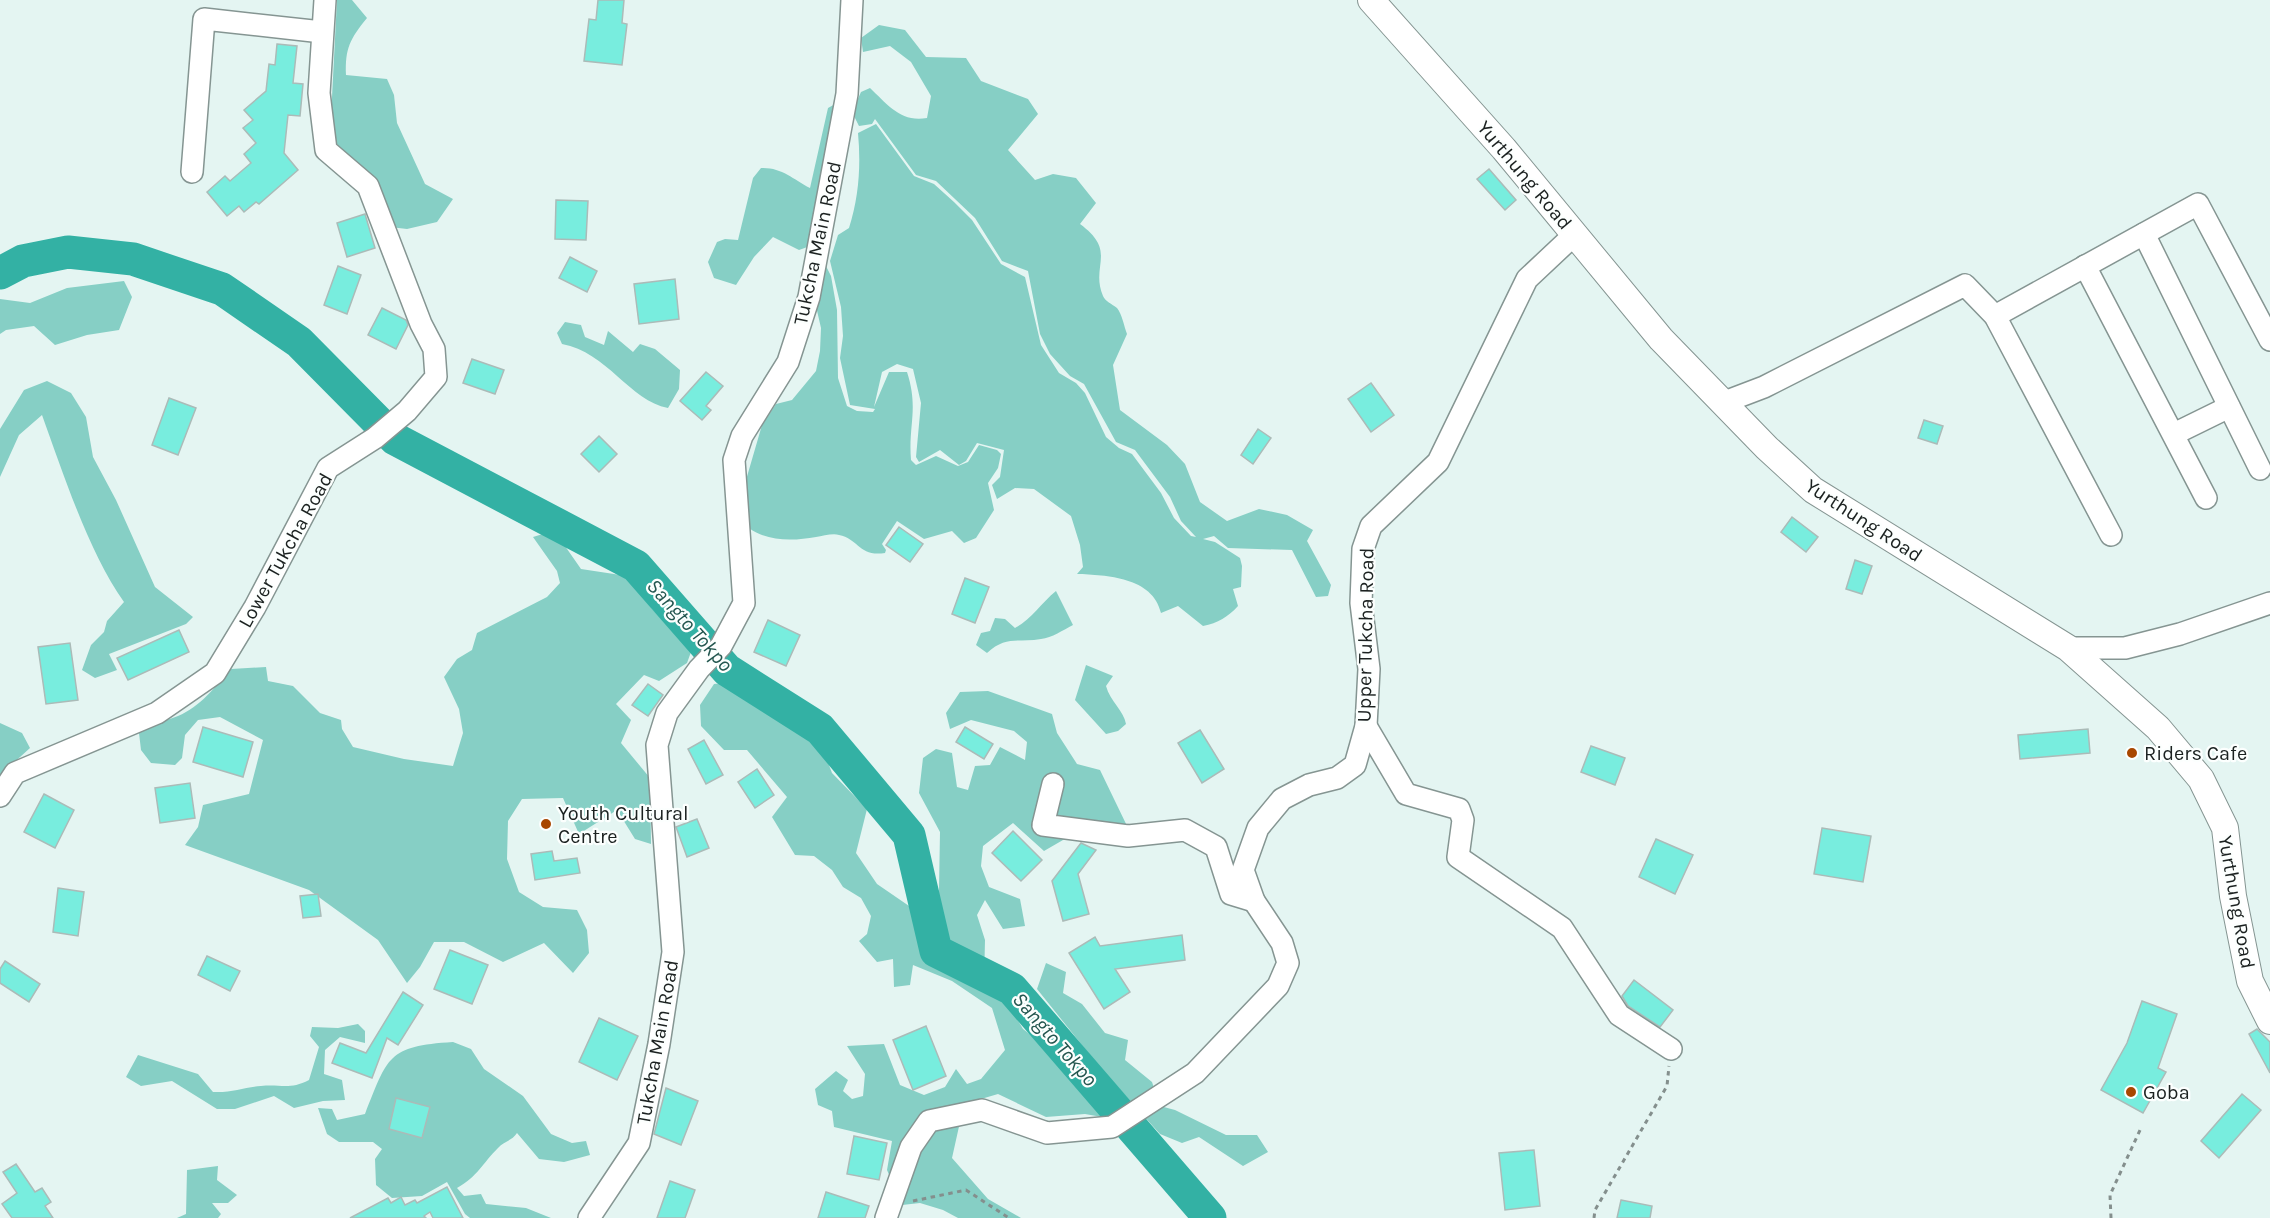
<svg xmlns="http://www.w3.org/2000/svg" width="2270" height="1218" viewBox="0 0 2270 1218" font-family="Karla,sans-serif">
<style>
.green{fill:#86cfc5}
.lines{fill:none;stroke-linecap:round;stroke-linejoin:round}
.river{stroke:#33b1a4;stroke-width:33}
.building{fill:#78edde;stroke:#abbbb8;stroke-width:1.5}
.minor-casing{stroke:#859592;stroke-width:24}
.major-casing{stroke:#859592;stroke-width:28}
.path{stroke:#848f8d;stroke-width:3;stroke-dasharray:4.5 4.5;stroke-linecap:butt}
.minor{stroke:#fff;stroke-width:21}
.major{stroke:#fff;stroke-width:26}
.poi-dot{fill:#a84700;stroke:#fcfffe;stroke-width:2}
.labels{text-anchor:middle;stroke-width:4.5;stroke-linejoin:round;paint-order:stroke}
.street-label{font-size:20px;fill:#1b2120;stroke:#fcfffe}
.poi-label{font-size:20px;fill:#1b2120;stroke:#fcfffe;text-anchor:start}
.water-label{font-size:21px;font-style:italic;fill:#245750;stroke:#fcfffe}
</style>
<rect width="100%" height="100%" fill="#e4f5f2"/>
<g class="green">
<path d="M 337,0 L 352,0 L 367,18 C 350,39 345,48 346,75 L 387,79 L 394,95 L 397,123 L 425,184 L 453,199 L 437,222 L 407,229 L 390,227 L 348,157 L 330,136 Z"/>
<path d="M 879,25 L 905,30 L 926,57 L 966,58 L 981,81 L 1028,99 L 1038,114 L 1008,150 L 1035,180 L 1053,174 L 1076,178 L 1096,203 L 1080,224 C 1118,252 1090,265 1103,296 C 1105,301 1112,304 1117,308 C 1122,314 1124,326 1127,334 L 1113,365 L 1120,410 L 1167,445 L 1185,464 L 1200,502 L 1227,521 L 1259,509 L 1287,515 L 1313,530 L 1307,541 L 1331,585 L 1328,596 L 1316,597 L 1292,550 L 1228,548 L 1214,536 L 1203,539 L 1215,542 L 1240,558 L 1242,566 L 1241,587 L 1233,589 L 1238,606 C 1228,617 1218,623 1203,626 L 1178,606 L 1161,613 C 1153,577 1106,575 1077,574 L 1083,567 L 1080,545 L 1071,516 L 1034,489 L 1015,488 L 997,499 L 992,485 L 1000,477 L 1004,450 L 977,443 L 966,461 L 959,465 L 940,450 L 919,462 L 916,457 L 921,403 L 913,369 L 897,364 L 882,372 L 874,407 L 889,372 L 907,372 C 919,409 908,425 911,460 L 916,465 L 936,456 L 958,466 L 968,462 L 979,445 L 997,450 L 1001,454 L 998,468 L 988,483 L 994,510 L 976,538 L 964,543 L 952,531 L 924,539 L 897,521 L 882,544 L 886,550 L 885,553 C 859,557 859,539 839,535 C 833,533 823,536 816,537 C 794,541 768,542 749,528 L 746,480 L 762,425 L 776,404 L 792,400 L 816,371 L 820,351 L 821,328 L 815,302 L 820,268 L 826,266 L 831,276 L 837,310 L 838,378 L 847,406 L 857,411 L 873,412 L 875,409 L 850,405 L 840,358 L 843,336 L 841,307 L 830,261 L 838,235 L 849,228 C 859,197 861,165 858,133 L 876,124 L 914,176 L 934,184 L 954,202 L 972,220 L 1001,264 L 1025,277 L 1041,345 L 1059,373 L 1076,383 L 1085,393 L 1106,437 L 1119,448 L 1132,454 L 1161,493 L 1174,518 L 1191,536 L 1196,537 L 1181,521 L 1170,497 L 1135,450 L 1116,442 L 1084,384 L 1070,376 L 1050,354 L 1040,334 L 1028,271 L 1002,261 L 975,218 L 936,181 L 916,175 L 875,119 L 872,124 L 859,126 L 852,112 L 861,92 L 870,88 C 887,104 901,123 927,118 L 931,96 L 911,62 L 890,46 L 863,52 L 861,38 Z"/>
<path d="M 837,103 L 813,245 L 799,250 L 773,237 L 754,257 L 736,285 L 714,278 L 708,262 L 717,242 L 725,239 L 738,240 L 753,178 L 761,168 C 781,167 793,179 810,188 L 828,108 Z"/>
<polygon points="124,281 132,297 119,330 87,335 55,345 34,326 6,330 0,334 0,299 30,303 67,288"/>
<path d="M 565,322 L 581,325 L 585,337 L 604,345 L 608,331 L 633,352 L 640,344 L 655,349 L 680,370 L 679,389 L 668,408 C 630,401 607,352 562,344 L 557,333 Z"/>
<path d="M 47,381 L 71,393 L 86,417 L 93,457 L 116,500 L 155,587 L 193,617 L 186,624 L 109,654 L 117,670 L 95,678 L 82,670 L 91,645 L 104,632 L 107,621 L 124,602 C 89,553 63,473 42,415 L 19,435 L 0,477 L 0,429 L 24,390 Z"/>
<path d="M 546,533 L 558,536 L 581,569 L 627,576 L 639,588 L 652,609 L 672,630 L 695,641 L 687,663 L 659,681 L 644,675 L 616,704 L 631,720 L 621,743 L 650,778 L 651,844 L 635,839 L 617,810 L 579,834 L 563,798 L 522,799 L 508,821 L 507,859 L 519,892 L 543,907 L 577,910 L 587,930 L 589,953 L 573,973 L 544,943 L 503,962 L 464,942 L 434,942 L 420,967 L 407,983 L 378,940 L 309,890 L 185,845 L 198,827 L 203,805 L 249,794 L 263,740 L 220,717 L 198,720 L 185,735 L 182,758 L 175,765 L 151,763 L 141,750 L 139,733 C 153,723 163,722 178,716 C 200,707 216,686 231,669 L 266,667 L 268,681 L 293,686 L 320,713 L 341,720 L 342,729 L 353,747 L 404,759 L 453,766 L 463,733 L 459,709 L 444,677 L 457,659 L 472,650 L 477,633 L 547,597 L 560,583 L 557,571 L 533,537 Z"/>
<path d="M 1056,591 L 1073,625 C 1063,630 1052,638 1041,639 C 1019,643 1006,635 987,653 L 976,645 L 981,633 L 990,631 L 995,618 L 1005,619 L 1015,628 C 1032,619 1041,603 1056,591 Z"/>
<path d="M 1086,665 L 1113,676 L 1106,686 C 1110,701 1124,711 1126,724 L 1118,731 L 1106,734 L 1075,700 Z"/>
<polygon points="733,682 782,713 822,747 832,773 867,809 856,853 877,884 912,908 932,898 939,890 940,832 919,793 923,758 936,749 952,753 957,787 968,790 975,766 990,765 1000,747 1025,760 1027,742 1014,731 971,720 950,729 946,713 960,692 988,691 1052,714 1057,733 1077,764 1100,770 1128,828 1112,835 1063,840 1044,851 1013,823 983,846 981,866 989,887 1020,899 1025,926 1003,929 985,900 977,915 985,940 984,983 1005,999 1023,1029 1044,1045 1065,1069 1102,1117 1085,1114 1046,1117 998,1094 964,1104 952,1158 988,1199 1021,1218 958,1218 943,1210 920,1203 902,1205 887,1170 892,1141 834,1127 832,1111 818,1105 815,1089 836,1071 848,1080 843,1091 852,1099 863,1096 865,1074 847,1046 884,1044 900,1085 924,1095 945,1087 956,1069 967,1084 981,1079 1005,1050 992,1008 952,981 913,965 910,985 894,987 893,959 877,962 859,941 867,934 871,916 861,898 843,887 832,870 814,856 795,855 772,817 787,797 747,750 724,750 701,726 700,705 714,684"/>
<polygon points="0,723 22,733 30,748 9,767 0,784"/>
<polygon points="1046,963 1066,972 1063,993 1082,1004 1105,1033 1128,1040 1125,1060 1152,1082 1160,1106 1175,1110 1226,1135 1257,1135 1268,1152 1243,1166 1199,1137 1182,1143 1160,1134 1098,1065 1037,989"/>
<path d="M 358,1024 L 365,1031 L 365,1043 L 340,1037 L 325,1050 L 324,1074 L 342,1080 L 345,1100 L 323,1101 L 294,1108 L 274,1096 L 235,1109 L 217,1109 L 172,1081 L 141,1086 L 126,1077 L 138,1055 L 198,1074 L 213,1092 C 232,1093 244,1087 261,1086 C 281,1084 290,1090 309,1080 L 319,1047 L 310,1036 L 312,1027 L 338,1028 Z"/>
<path d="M 453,1042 L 471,1049 L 484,1069 L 523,1096 L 551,1134 L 572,1143 L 586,1141 L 590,1155 L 564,1162 L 539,1159 L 517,1133 C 512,1141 504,1141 498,1148 C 482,1164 478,1176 457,1188 L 464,1196 L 481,1194 L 486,1204 L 526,1208 L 551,1218 L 470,1218 L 465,1214 L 447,1182 L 422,1196 L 392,1198 L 376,1185 L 375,1159 L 382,1149 L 373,1142 L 339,1142 L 327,1134 L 318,1108 L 332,1109 L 337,1120 L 365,1114 C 388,1057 387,1046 453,1042 Z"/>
<polygon points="218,1166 217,1180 237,1195 228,1203 212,1203 221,1214 218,1218 177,1218 186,1214 187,1170"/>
</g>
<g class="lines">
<polyline class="river" points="0,273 23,261 68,252 133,259 222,289 299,342 395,439 636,566 727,670 820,729 909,835 936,951 1012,989 1210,1218"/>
</g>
<g class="building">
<polygon points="598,0 624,0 622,23 627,24 622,65 584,61 589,19 596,20"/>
<polygon points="277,44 297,46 293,83 303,84 300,116 288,115 284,153 298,170 259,204 256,202 244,212 239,206 227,216 207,192 225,176 230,181 251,163 244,154 256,143 243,128 253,120 244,110 266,91 269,64 275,65"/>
<polygon points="1489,169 1516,200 1505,210 1477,179"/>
<polygon points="556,200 588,201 586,240 555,239"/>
<polygon points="365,214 375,248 347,257 337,223"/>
<polygon points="570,257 597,271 587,292 559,278"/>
<polygon points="338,266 361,275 347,314 324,305"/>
<polygon points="675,279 679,319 639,324 634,284"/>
<polygon points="382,308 406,320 408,325 396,349 368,335"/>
<polygon points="472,359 504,370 495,394 463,383"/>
<polygon points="706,372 723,386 706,406 711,410 702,420 680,401"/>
<polygon points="1371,383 1394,415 1371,432 1348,399"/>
<polygon points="169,398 196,408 178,455 152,445"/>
<polygon points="1924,420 1943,426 1937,444 1918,438"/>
<polygon points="1258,429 1271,438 1253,464 1241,455"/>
<polygon points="599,436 617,454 599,472 581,454"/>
<polygon points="1792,517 1818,537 1806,552 1781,532"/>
<polygon points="899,527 923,544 910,562 886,545"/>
<polygon points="1855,560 1872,566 1862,594 1846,589"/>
<polygon points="965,578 989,587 975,623 952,614"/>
<polygon points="768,620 800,635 786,666 754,652"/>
<polygon points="179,630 189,652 128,680 117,658"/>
<polygon points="70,643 78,700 46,704 38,647"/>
<polygon points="648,684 663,695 648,716 632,705"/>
<polygon points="203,727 253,742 243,777 193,762"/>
<polygon points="965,727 993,744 984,759 956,742"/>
<polygon points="2088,729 2090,753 2020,759 2018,735"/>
<polygon points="1200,730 1224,769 1202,783 1178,743"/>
<polygon points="704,740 723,775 706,784 688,749"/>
<polygon points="1591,746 1625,758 1615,785 1581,772"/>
<polygon points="757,769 774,795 755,808 738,782"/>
<polygon points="190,783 195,818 160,823 155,788"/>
<polygon points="44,794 74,810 55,848 24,832"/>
<polygon points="697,819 709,848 687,857 676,827"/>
<polygon points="1822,828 1871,836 1863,882 1814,874"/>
<polygon points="1013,831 1042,860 1021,881 992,853"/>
<polygon points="1656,839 1693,855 1675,894 1639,877"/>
<polygon points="1081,843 1096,850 1078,874 1089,914 1063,921 1052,881"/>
<polygon points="552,851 554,861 577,858 580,873 535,880 531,854"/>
<polygon points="58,888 84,892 78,936 53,932"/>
<polygon points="318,894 321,916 303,918 300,896"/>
<polygon points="1182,935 1185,960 1115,969 1130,992 1104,1009 1069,953 1095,937 1100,946"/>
<polygon points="450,950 488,965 472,1004 434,989"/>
<polygon points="207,956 240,971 230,991 198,975"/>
<polygon points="5,961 40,984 29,1002 0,983 0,969"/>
<polygon points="1634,980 1673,1010 1660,1027 1628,1006 1622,996"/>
<polygon points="403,992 423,1005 398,1045 387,1038 372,1078 332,1063 340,1043 366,1053"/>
<polygon points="2142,1001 2177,1014 2158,1068 2166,1072 2143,1113 2101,1090 2127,1043"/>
<polygon points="599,1018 638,1036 617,1080 579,1062"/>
<polygon points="926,1026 946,1076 913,1090 893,1040"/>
<polygon points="2257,1029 2270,1042 2270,1073 2249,1034"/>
<polygon points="666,1088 698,1101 681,1145 654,1134"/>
<polygon points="2242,1094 2261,1110 2219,1158 2201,1141"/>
<polygon points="396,1098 430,1107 422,1138 389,1129"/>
<polygon points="854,1136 887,1143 879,1180 847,1174"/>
<polygon points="1534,1150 1540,1206 1505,1210 1499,1153"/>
<polygon points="16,1164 35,1192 42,1188 51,1202 45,1206 53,1218 12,1218 2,1204 17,1193 3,1172"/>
<polygon points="670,1181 695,1190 685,1218 657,1218"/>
<polygon points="447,1187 463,1218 433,1218 430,1212 424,1216 426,1218 350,1218 388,1198 391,1203 401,1197 405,1205 415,1200 417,1203"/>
<polygon points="826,1192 869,1206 865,1218 818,1218"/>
<polygon points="1621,1200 1652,1206 1650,1218 1617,1218"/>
</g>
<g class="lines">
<g class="minor-casing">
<g id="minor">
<polyline points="192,172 204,19 322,32"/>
<polyline points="2144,234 2260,469"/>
<polyline points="2085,266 2206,498"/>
<polyline points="1995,316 2198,204 2270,340"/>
<polyline points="1722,403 1764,387 1965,285 1995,316 2111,535"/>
<polyline points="2174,434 2229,407"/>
<polyline points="2068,648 2125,648 2180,634 2270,603"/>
<polyline points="1366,726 1406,794 1459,809 1463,820 1458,857 1562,928 1619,1015 1671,1049"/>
<polyline points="1053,784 1043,825 1128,836 1185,830 1216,847 1231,894 1254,901"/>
<polyline points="0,796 15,773 157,713 215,673 255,607 328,468 375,438 407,411 436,377 434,349 421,324 368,186 326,150 319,93 325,0"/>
<polyline points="589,1218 639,1143 659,1044 673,952 657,745 667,713 699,669 721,646 744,603 734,460 742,436 788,362 809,297 847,94 852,0"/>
<polyline points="886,1218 911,1147 929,1121 982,1110 1047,1133 1112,1127 1195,1073 1278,986 1288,963 1282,943 1254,901 1243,870 1258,828 1282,799 1309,785 1337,778 1355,765 1366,726 1369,669 1361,603 1363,549 1371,526 1438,462 1527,279 1575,234"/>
</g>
</g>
<g class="major-casing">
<polyline id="major" points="1371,0 1504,149 1661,339 1767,448 1813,490 2068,648 2158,728 2201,779 2225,828 2233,896 2250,981 2270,1021"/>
</g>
<g class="path">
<polyline points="913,1201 966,1190 1009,1218"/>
<polyline points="1594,1218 1595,1210 1667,1086 1669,1066"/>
<polyline points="2111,1218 2110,1195 2141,1128"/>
</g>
<use href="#minor" class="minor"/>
<use href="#major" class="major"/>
</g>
<g class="poi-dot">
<circle cx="2132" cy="753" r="6"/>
<circle cx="546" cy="824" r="6"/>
<circle cx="2131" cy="1092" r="6"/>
</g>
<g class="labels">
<g class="street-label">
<text transform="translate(1525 175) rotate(50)" y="7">Yurthung Road</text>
<text transform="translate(817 243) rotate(-78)" y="7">Tukcha Main Road</text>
<text transform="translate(1864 520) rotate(33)" y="7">Yurthung Road</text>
<text transform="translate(285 550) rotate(-61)" y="7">Lower Tukcha Road</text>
<text transform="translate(1365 635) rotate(-89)" y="7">Upper Tukcha Road</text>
<text transform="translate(2237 902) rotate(80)" y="7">Yurthung Road</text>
<text transform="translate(657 1042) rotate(-80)" y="7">Tukcha Main Road</text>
</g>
<g class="poi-label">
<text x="2144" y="760">Riders Cafe</text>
<text x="558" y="820">Youth Cultural<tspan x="558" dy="23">Centre</tspan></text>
<text x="2143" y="1099">Goba</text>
</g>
<g class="water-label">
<text transform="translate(690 625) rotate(48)" y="7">Sangto Tokpo</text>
<text transform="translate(1055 1039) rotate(49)" y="7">Sangto Tokpo</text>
</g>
</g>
</svg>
